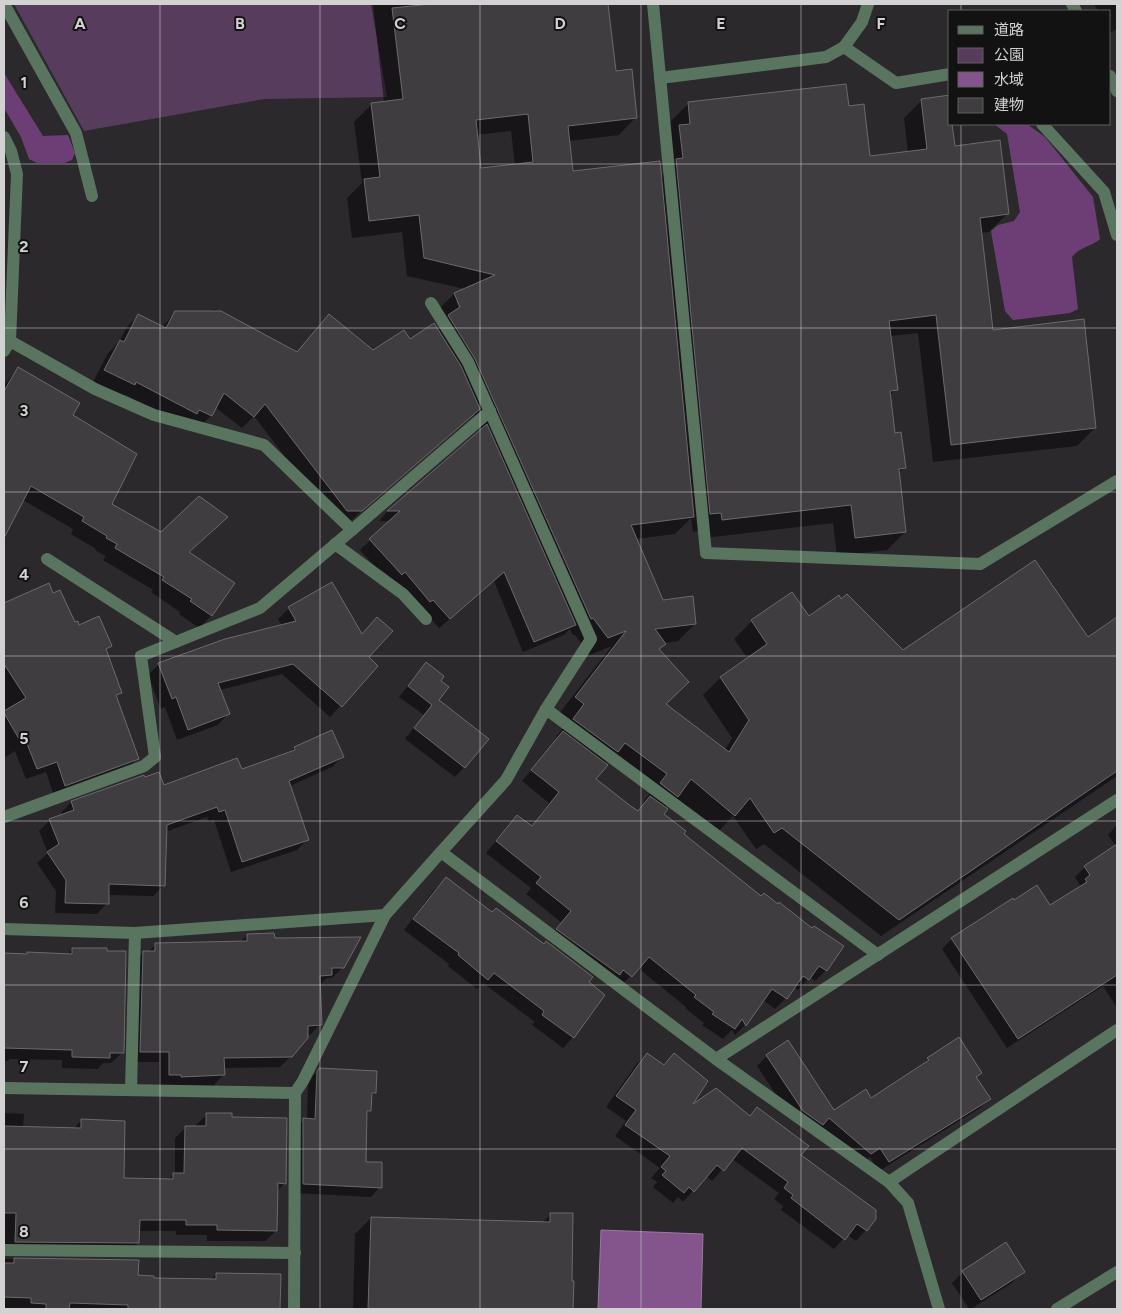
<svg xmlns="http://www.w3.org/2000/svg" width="1121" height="1313" viewBox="0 0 1121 1313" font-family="Figtree,'Noto Sans JP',sans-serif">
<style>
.green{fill:#583c5e}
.forest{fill:#6d3e76}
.water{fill:#84548d;stroke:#9c7aa2}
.shadow{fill:#0007;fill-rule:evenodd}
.building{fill:#403d40;stroke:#6d6a6d;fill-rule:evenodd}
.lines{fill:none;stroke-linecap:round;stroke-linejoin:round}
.minor{stroke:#5a755f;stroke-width:12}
.grid{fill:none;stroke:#d3d2d3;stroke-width:1;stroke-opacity:0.55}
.grid-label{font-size:16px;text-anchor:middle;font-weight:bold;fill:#d3d2d3;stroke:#131213;stroke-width:4;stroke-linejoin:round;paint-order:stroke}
</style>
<rect width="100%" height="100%" fill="#2b292b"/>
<polygon class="green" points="14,4 371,4 387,97 264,99 84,131"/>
<g class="forest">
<polygon points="4,73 43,136 68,135 75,153 72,160 64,163 37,163 29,159 21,137 4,108"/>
<path d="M 994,124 L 1027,124 L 1045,137 L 1093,197 L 1100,239 C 1091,247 1079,247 1072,257 L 1078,309 L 1070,313 L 1013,320 L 1005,311 L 991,231 L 998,225 L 1014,221 L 1020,212 L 1007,134 Z"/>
</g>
<polygon class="water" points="601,1230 703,1234 701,1309 598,1309"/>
<g class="shadow">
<path d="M 373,4 L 607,4 L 615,72 L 636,117 L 619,135 L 569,141 L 572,172 L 660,177 L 665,172 L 670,122 L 688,104 L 845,85 L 848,107 L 869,157 L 908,153 L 904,118 L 922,100 L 951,124 L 954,147 L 1008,213 L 989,232 L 980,233 L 992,332 L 1095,428 L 1077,446 L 933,462 L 918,333 L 890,336 L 896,389 L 889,396 L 894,434 L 904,468 L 898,474 L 905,532 L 887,550 L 837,556 L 833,523 L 704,538 L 703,530 L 693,532 L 691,518 L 675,534 L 636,539 L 662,601 L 695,624 L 678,641 L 665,643 L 658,650 L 665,704 L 725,750 L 732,738 L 703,695 L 720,678 L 748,659 L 734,639 L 752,621 L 792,594 L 808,618 L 903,651 L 1088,639 L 1117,619 L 1117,776 L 881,936 L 764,844 L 756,849 L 733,816 L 717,833 L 675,798 L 664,808 L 662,814 L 682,835 L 826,970 L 815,981 L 810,977 L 798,990 L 794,987 L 786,998 L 775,1009 L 763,1000 L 745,1025 L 735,1035 L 732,1030 L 723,1039 L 702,1025 L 704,1023 L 685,1008 L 686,1007 L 638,968 L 620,987 L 608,985 L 547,940 L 561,922 L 526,894 L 531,888 L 486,853 L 517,816 L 531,827 L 549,803 L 522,781 L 558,738 L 556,737 L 568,722 L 558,715 L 612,646 L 590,655 L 575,635 L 573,635 L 570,629 L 564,635 L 523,652 L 494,581 L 439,628 L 422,609 L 391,584 L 360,550 L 391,521 L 379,521 L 388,511 L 482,430 L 474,413 L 349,522 L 335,522 L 254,416 L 242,428 L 215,407 L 211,416 L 199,427 L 184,425 L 124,394 L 122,397 L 93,382 L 108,353 L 119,342 L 127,327 L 139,315 L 162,327 L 175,313 L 210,313 L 214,309 L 296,353 L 329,315 L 373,352 L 409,341 L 436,329 L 442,323 L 437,311 L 454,294 L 465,289 L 407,276 L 402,232 L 352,238 L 347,198 L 362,183 L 354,122 L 372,104 L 384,103 ZM 511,131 L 515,165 L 480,169 L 476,135 ZM 456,301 L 458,301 L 463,313 L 461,314 ZM 608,760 L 651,792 L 644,801 L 645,803 L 637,812 L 594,779 Z"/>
<polygon points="1094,4 1117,4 1117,29 1110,33 1110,11 1098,11"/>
<polygon points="18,369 71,416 111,505 187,553 211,616 199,628 179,614 180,612 151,592 153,590 103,560 106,556 95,550 96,549 71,534 73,529 23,500 4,535 4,385"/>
<polygon points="48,585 53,595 74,624 111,646 105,651 120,692 115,698 137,759 126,770 54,796 46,772 26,779 15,751 4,758 4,604"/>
<polygon points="289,608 361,635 367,657 377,666 330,717 282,674 220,690 228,714 218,725 177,740 165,707 161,709 148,675 159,664 282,626 278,619"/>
<polygon points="426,664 439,681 437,700 464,767 455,777 405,739 424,715 399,697"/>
<polygon points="294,748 343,756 332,767 290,786 307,840 297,850 231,872 214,820 209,822 207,817 165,832 164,885 153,896 108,895 107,903 97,914 55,913 56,891 37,863 48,853 39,831 50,820 61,816 61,813 71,802 143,776 163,787 241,771 290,753"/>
<polygon points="1117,825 1117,1008 1103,986 1007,1048 942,949 952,939 1014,901 1049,906 1075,890 1080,885 1075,877 1085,867 1116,846 1108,835"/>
<polygon points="446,879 603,995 573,1037 563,1048 532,1025 535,1022 483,983 477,989 448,966 449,964 404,930 435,889"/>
<polygon points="247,935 273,940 343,967 332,978 327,978 319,986 320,1024 310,1035 307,1035 291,1056 280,1067 223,1068 223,1075 213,1086 171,1087 171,1085 159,1085 159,1062 130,1062 133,963 143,953 147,953 156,944 240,942"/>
<polygon points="72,949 123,1052 111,1063 103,1063 98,1069 62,1068 62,1060 10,1059 8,1061 4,1061 4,954 66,956"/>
<polygon points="788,1042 833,1112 871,1100 919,1068 928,1059 980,1073 975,1078 989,1099 980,1108 879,1171 870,1157 861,1163 793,1120 757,1066 767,1056"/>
<polygon points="647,1054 663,1066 674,1054 689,1108 749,1117 757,1108 800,1156 878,1214 866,1230 856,1241 847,1235 834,1249 781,1210 783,1206 774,1199 779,1193 732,1159 712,1181 706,1176 683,1202 678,1197 673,1203 653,1187 657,1182 651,1178 660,1168 615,1136 626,1121 606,1107 636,1065"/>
<polygon points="319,1069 375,1093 371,1097 370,1111 366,1115 365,1163 380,1187 371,1197 294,1193 294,1129 304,1120 307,1120 308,1082"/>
<polygon points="4,1113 24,1114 23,1127 73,1129 82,1120 122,1179 167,1180 175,1174 175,1138 186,1127 196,1127 196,1125 207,1114 230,1118 285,1183 276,1192 276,1231 265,1241 207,1241 207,1235 176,1235 176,1231 138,1231 138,1243 127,1253 4,1252"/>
<polygon points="551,1214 570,1282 573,1282 572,1309 353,1309 355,1234 371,1218 542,1223"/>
<polygon points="4,1259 137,1261 137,1276 153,1279 210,1281 216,1274 280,1276 279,1309 21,1309 4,1308"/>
<polygon points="1023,1271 1012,1283 971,1309 969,1309 952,1283 963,1272"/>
</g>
<g class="building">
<path d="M 431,4 L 608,4 L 616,71 L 632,69 L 637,118 L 568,126 L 573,171 L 660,161 L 694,517 L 631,525 L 663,600 L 693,596 L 696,624 L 655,629 L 666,644 L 659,649 L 689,682 L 666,704 L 729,752 L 749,720 L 720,677 L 767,644 L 751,620 L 792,592 L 809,616 L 839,595 L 841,599 L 847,594 L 903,650 L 1035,560 L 1088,637 L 1117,617 L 1117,771 L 899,920 L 782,828 L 774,833 L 750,798 L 735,816 L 691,779 L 678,797 L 660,783 L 667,774 L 625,743 L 618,752 L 573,719 L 584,704 L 575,697 L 626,631 L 608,638 L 593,618 L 591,619 L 475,359 L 448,315 L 460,307 L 454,293 L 495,275 L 424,258 L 419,215 L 369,221 L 364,179 L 380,177 L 371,103 L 403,99 L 392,8 ZM 528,114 L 533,162 L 481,168 L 476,120 Z"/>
<polygon points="846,84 849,106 864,104 870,156 927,149 921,99 950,95 950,124 952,124 955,146 1000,140 1009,214 980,218 993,330 1084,319 1096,428 951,445 936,315 889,321 898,390 890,391 895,433 901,432 906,468 899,469 906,532 855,538 851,505 722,520 721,513 710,514 676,159 683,158 679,125 690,124 688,102"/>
<polygon points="175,311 221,311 297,352 329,314 373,350 404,330 410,339 434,323 461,366 480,409 362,511 347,511 265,404 254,417 224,393 212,416 199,410 197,414 136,382 135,385 104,370 120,340 124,342 138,314 166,328"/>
<polygon points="18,367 80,403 73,415 137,454 112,504 161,532 199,496 228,517 189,552 235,583 212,616 190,601 192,599 162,580 164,577 115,548 117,544 106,538 107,536 82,521 84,517 31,486 4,538 4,391"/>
<polygon points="487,424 576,625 534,642 504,572 450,619 433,600 430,602 405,572 402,575 369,539 400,511 387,511"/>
<polygon points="332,582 362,634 377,617 393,631 369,657 378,666 342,707 293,664 218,683 230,714 188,730 176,697 172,699 158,663 225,639 296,621 288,607"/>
<polygon points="49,583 53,593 60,590 75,622 78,621 79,625 99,616 112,646 106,649 122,693 116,695 139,759 65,786 57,762 37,769 26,741 22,744 4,713 4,711 26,698 4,664 4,603"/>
<polygon points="426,662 444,676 441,681 449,687 439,700 489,739 465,768 414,728 432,705 408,686"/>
<polygon points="332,730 344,757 289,781 309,840 242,862 225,810 219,812 217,807 167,825 165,886 109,884 109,904 65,903 66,880 47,852 59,844 49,819 74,810 71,801 144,775 145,777 159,772 164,785 237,758 242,769 295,750 294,747"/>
<polygon points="563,731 608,765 596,779 632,807 638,811 650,796 668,809 664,814 686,831 684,834 761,896 764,893 778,904 779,902 812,928 814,926 844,946 827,971 819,966 809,980 803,976 787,999 772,989 746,1026 742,1019 735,1029 712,1014 714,1012 694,997 696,995 649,957 632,977 623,970 620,975 556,929 571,911 536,883 541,877 496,841 517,815 532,826 559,792 531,770"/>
<polygon points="1117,844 1117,975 1018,1039 951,938 1013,898 1014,900 1037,885 1050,905 1087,882 1085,879 1090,875 1084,866"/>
<polygon points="446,877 492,912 496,908 544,944 546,941 593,977 589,982 605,995 574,1038 542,1015 544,1011 494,973 488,980 458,955 459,953 413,919"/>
<polygon points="274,933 275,938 361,937 344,968 332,968 332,975 320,976 322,1025 308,1026 308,1038 292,1057 224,1058 225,1075 181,1077 181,1075 169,1075 169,1052 140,1052 143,951 155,951 155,943 247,941 247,934"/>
<polygon points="72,948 107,948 107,951 126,951 124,1053 110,1053 110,1058 72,1057 72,1050 4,1048 4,953 27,954 27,952 72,954"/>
<polygon points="959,1037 982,1073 976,1077 991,1099 889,1162 880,1148 871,1154 829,1118 823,1125 803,1111 766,1055 788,1040 834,1110 866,1089 871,1098 929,1060 927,1058"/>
<polygon points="647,1053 664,1065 674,1053 708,1081 693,1104 716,1088 750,1116 757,1107 809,1146 801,1155 876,1210 876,1219 867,1231 857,1224 845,1240 791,1198 793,1195 784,1188 788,1182 742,1148 724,1171 717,1165 694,1192 689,1187 684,1193 662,1175 666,1171 661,1167 670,1156 625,1125 636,1110 616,1096"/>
<polygon points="319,1068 377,1071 376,1093 372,1093 371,1111 367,1111 366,1162 382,1162 382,1188 303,1184 303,1118 315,1119 317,1072"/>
<polygon points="206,1113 232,1113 232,1117 287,1118 286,1184 278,1183 277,1231 217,1230 217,1225 186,1225 186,1220 140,1220 139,1243 15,1242 16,1213 4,1213 4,1126 81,1128 81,1119 125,1121 124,1178 173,1179 173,1173 184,1173 185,1126 206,1126"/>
<polygon points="550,1213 573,1213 572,1281 574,1281 573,1309 368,1309 371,1217 550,1222"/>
<polygon points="1006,1242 1025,1272 981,1300 962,1271"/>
<polygon points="14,1258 139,1260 138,1275 154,1276 154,1278 216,1279 216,1273 281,1274 280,1309 128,1309 128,1305 70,1303 69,1309 46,1309 46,1304 31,1303 31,1298 4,1297 4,1263 14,1263"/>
</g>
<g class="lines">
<g class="minor">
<polyline points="4,4 76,133 92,196"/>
<polyline points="653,4 706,553 980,564 1117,481"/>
<polyline points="1072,4 1076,11"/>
<polyline points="844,47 896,83 950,74"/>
<polyline points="1110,76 1117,91"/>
<polyline points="660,78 826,57 844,47 862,22 868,4"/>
<polyline points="1042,124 1104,192 1117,235"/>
<polyline points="4,137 11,151 17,174 10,341 4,351"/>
<polyline points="431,303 468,362 591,639 546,709 506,780 441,852"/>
<polyline points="352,530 490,411"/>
<polyline points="335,544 403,594 426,619"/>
<polyline points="47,559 176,642"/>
<polyline points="546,709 878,955"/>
<polyline points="4,817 144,766 155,757 141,656 260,608 352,530 264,445 154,415 95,389 10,341"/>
<polyline points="4,929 135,933 385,915"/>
<polyline points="716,1059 1117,800"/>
<polyline points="4,1088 295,1093"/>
<polyline points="131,1090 135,933"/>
<polyline points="889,1182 1117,1030"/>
<polyline points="4,1250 295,1253"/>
<polyline points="294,1309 295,1093 303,1081 385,915 441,852 716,1059 889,1182 908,1203 939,1309"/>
<polyline points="1057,1309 1117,1272"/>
</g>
</g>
<path class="grid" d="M 160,4 L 160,1309M 320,4 L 320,1309M 480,4 L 480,1309M 641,4 L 641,1309M 801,4 L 801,1309M 961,4 L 961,11M 961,124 L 961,1309M 4,164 L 1117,164M 4,328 L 1117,328M 4,492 L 1117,492M 4,656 L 1117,656M 4,821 L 1117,821M 4,985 L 1117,985M 4,1149 L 1117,1149"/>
<g class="grid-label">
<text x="80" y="29">A</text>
<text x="240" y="29">B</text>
<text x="400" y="29">C</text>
<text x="560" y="29">D</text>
<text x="721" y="29">E</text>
<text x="881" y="29">F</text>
<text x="24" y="88">1</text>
<text x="24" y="252">2</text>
<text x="24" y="416">3</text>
<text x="24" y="580">4</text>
<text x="24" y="744">5</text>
<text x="24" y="908">6</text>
<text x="24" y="1072">7</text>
<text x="24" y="1237">8</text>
</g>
<rect width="1121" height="1313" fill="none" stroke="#d3d2d3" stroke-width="10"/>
<rect x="948" y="10" width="162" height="115" fill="#131213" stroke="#605f60"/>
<rect x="958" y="26" width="25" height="8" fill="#5a755f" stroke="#605f60"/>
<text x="994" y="35" font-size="15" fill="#d3d2d3">道路</text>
<rect x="958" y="48" width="25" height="15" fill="#583c5e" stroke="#605f60"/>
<text x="994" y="60" font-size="15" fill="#d3d2d3">公園</text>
<rect x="958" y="72" width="25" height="15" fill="#84548d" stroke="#605f60"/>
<text x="994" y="85" font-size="15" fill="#d3d2d3">水域</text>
<rect x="958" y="98" width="25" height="15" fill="#403d40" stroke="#605f60"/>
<text x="994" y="110" font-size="15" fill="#d3d2d3">建物</text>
</svg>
